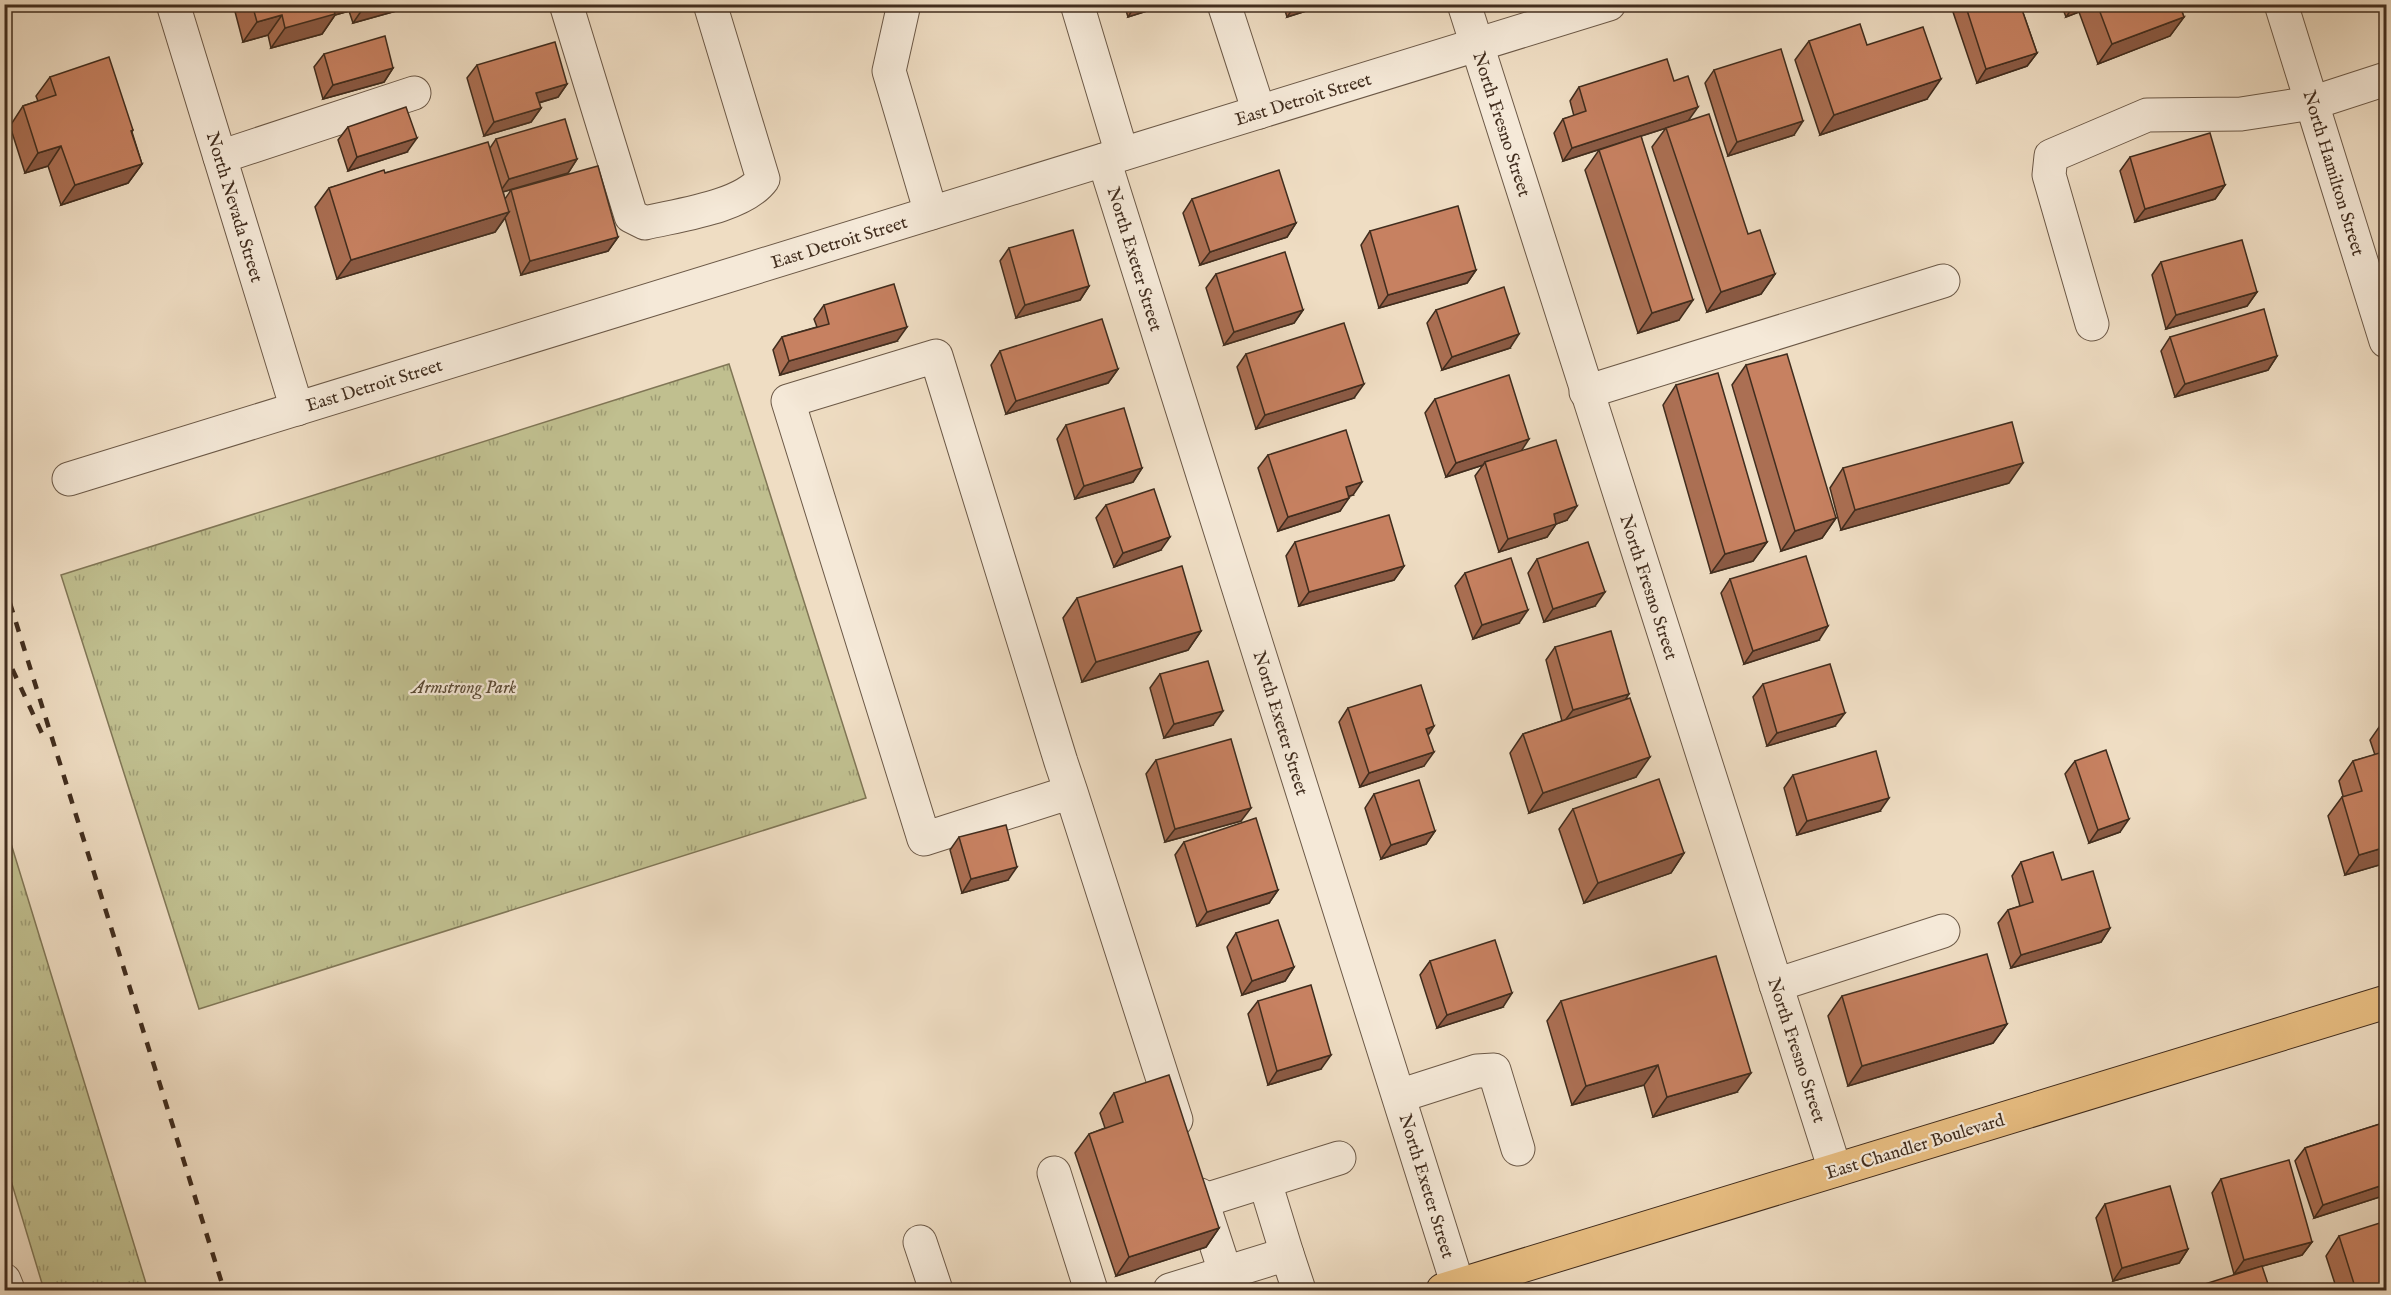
<svg xmlns="http://www.w3.org/2000/svg" width="2391" height="1295" viewBox="0 0 2391 1295" font-family="'IM FELL English',serif">
<style>
.park{fill:url(#park-tufts);stroke:#807656;stroke-width:1.5}
.lines{fill:none;stroke-linecap:round;stroke-linejoin:round}
.minor-casing{stroke:#6c5947;stroke-width:35}
.major-casing{stroke:#412d1e;stroke-width:35}
.minor{stroke:#f5e9d8;stroke-width:33}
.major{stroke:#e8be82;stroke-width:33}
.rail{stroke:#412d1e;stroke-width:4.5;stroke-dasharray:10 10;stroke-linecap:butt}
.wall{fill:#ab6f53;stroke:#412d1e;stroke-width:1.5}
.shaded-wall{fill:#8b5a44;stroke:#412d1e;stroke-width:1.5}
.building{fill:#c78161;stroke:#412d1e;stroke-width:1.5}
.labels{text-anchor:middle;stroke-width:4.5;stroke-linejoin:round;paint-order:stroke}
.street-label{font-size:18px;fill:#412d1e;stroke:#f5e9d8}
.park-label{font-size:18px;font-style:italic;fill:#5a4a35;stroke:#f5e9d8}
</style>
<defs>
<pattern id="park-tufts" width="24" height="20" patternUnits="userSpaceOnUse" patternTransform="scale(1.5)"><rect width="24" height="20" fill="#c0bf8f"/><path d="M3 7l-1-3M5 7V3M7 7l1-3M15 17l-1-3M17 17v-4M19 17l1-3" fill="none" stroke="#9e9c74"/></pattern>
</defs>
<rect width="100%" height="100%" fill="#efddc3"/>
<filter id="stains"><feTurbulence type="fractalNoise" baseFrequency=".00333" numOctaves="4"/><feColorMatrix values="0 0 0 0 .2 0 0 0 0 .09 0 0 0 0 .02 0 0 0 .5 -.17"/></filter>
<radialGradient id="worn" r=".72"><stop offset=".6" stop-color="#630" stop-opacity="0"/><stop offset="1" stop-color="#630" stop-opacity=".3"/></radialGradient>
<g class="park">
<polygon points="729,364 866,798 199,1009 61,575"/>
<polygon points="5,824 148,1290 44,1290 5,1161"/>
</g>
<g class="lines">
<g class="minor-casing">
<g id="minor">
<polyline points="173,4 297,409"/>
<path d="M 566,4 L 631,216 L 645,223 C 678,215 743,207 763,179 L 710,4"/>
<polyline points="904,4 889,71 931,213"/>
<polyline points="1077,4 1122,154"/>
<polyline points="1224,4 1259,112"/>
<polyline points="1464,4 1835,1170"/>
<polyline points="2281,4 2386,341"/>
<polyline points="220,157 414,93"/>
<polyline points="1104,160 1458,1286"/>
<polyline points="2092,324 2049,175 2051,156 2147,115 2241,114 2312,103 2386,79"/>
<polyline points="1586,392 1943,281"/>
<polyline points="69,479 1609,4"/>
<polyline points="1071,792 924,839 788,401 936,356 1061,762 1071,792 1176,1120"/>
<polyline points="1776,985 1943,931"/>
<polyline points="1399,1096 1477,1071 1494,1070 1518,1149"/>
<polyline points="1054,1173 1091,1290"/>
<polyline points="1265,1182 1287,1254"/>
<polyline points="1200,1195 1231,1290"/>
<polyline points="1202,1201 1339,1158"/>
<polyline points="920,1242 936,1290"/>
<polyline points="4,1280 8,1290"/>
<polyline points="1170,1290 1287,1254 1299,1290"/>
</g>
</g>
<g class="major-casing">
<polyline id="major" points="1443,1290 2386,1002"/>
</g>
<use href="#minor" class="minor"/>
<use href="#major" class="major"/>
<g class="rail">
<polyline points="4,584 224,1290"/>
<polyline points="4,651 45,740"/>
</g>
</g>
<g class="wall">
<polygon points="233,4 407,4 403,9 353,23 349,11 335,15 322,34 271,48 268,35 243,42"/>
<polygon points="1124,4 1169,4 1128,17"/>
<polygon points="1283,4 1328,4 1287,17"/>
<polygon points="1952,4 2020,4 2037,53 2027,66 1977,83 1951,6"/>
<polygon points="2061,4 2179,4 2184,17 2170,36 2098,64 2079,12 2066,17"/>
<polygon points="1809,41 1867,45 1927,99 1820,135 1795,60"/>
<polygon points="324,54 393,68 384,82 323,99 314,67"/>
<polygon points="477,65 567,84 558,97 539,103 541,108 531,122 484,136 467,78"/>
<polygon points="1714,70 1794,135 1728,156 1705,83"/>
<polygon points="50,77 133,130 132,132 142,164 128,183 61,205 48,166 25,173 10,126 23,106 38,101 36,96"/>
<polygon points="1674,81 1688,121 1748,234 1775,274 1761,294 1707,312 1652,147 1666,128 1641,136 1679,320 1638,333 1585,170 1599,150 1604,148 1563,161 1554,133 1563,119 1574,116 1570,101 1579,87"/>
<polygon points="348,127 407,152 348,171 338,140"/>
<polygon points="496,139 577,159 568,173 503,192 505,199 511,190 618,237 608,251 521,275 505,218 495,232 337,279 315,207 329,188 385,173 490,148"/>
<polygon points="2130,157 2225,185 2215,199 2135,222 2120,171"/>
<polygon points="1192,199 1296,223 1287,237 1200,265 1183,213"/>
<polygon points="1370,231 1476,270 1467,283 1379,308 1361,245"/>
<polygon points="1009,248 1089,286 1080,300 1016,318 1000,261"/>
<polygon points="2161,262 2257,292 2247,306 2166,329 2152,275"/>
<polygon points="1216,274 1303,310 1294,323 1224,345 1206,288"/>
<polygon points="824,305 897,341 780,375 773,350 782,337 817,327 814,319"/>
<polygon points="1436,310 1510,348 1442,370 1427,323"/>
<polygon points="2170,337 2277,356 2268,370 2175,397 2161,351"/>
<polygon points="1000,351 1118,369 1108,383 1006,414 991,365"/>
<polygon points="1246,354 1354,398 1256,429 1237,367"/>
<polygon points="1746,365 1836,518 1822,538 1781,551 1732,385"/>
<polygon points="1676,385 1767,542 1753,561 1711,573 1663,405"/>
<polygon points="1435,399 1521,451 1567,520 1556,524 1547,537 1499,552 1475,476 1483,465 1446,477 1425,413"/>
<polygon points="1066,425 1142,468 1133,482 1075,499 1057,439"/>
<polygon points="1268,455 1353,495 1349,496 1340,511 1278,531 1258,468"/>
<polygon points="1843,468 2009,483 1841,530 1830,488"/>
<polygon points="1106,505 1161,550 1114,567 1096,518"/>
<polygon points="1295,542 1404,566 1394,580 1299,606 1286,556"/>
<polygon points="1537,559 1595,606 1544,622 1528,573"/>
<polygon points="1465,573 1519,623 1473,639 1455,586"/>
<polygon points="1730,579 1819,640 1744,664 1721,593"/>
<polygon points="1077,598 1201,631 1188,650 1082,682 1063,618"/>
<polygon points="1555,647 1625,699 1636,777 1529,813 1510,753 1523,734 1562,721 1546,660"/>
<polygon points="1160,674 1213,725 1164,738 1150,688"/>
<polygon points="1763,684 1835,726 1767,746 1753,697"/>
<polygon points="1348,708 1428,735 1424,766 1360,787 1339,722"/>
<polygon points="2384,720 2386,720 2386,864 2386,863 2345,875 2328,816 2342,797 2343,796 2339,781 2353,761 2375,755 2370,740"/>
<polygon points="1156,760 1241,821 1165,842 1146,774"/>
<polygon points="2075,761 2120,832 2089,843 2065,774"/>
<polygon points="1793,775 1880,811 1797,835 1784,788"/>
<polygon points="1374,794 1435,831 1426,844 1381,859 1365,808"/>
<polygon points="1573,809 1684,853 1671,873 1584,903 1559,829"/>
<polygon points="959,837 1008,880 962,893 950,850"/>
<polygon points="1184,842 1278,890 1269,903 1197,926 1175,855"/>
<polygon points="2021,862 2110,928 2101,942 2011,968 1998,923 2008,910 2020,906 2012,876"/>
<polygon points="1236,933 1294,967 1285,981 1242,995 1227,947"/>
<polygon points="1430,961 1503,1007 1437,1028 1420,975"/>
<polygon points="1842,996 2007,1024 1993,1043 1848,1086 1828,1016"/>
<polygon points="1258,1001 1321,1069 1268,1085 1248,1014"/>
<polygon points="1561,1001 1737,1092 1653,1117 1644,1085 1572,1105 1547,1021"/>
<polygon points="1114,1093 1219,1228 1206,1247 1116,1276 1075,1153 1089,1134 1105,1128 1100,1113"/>
<polygon points="2386,1122 2386,1195 2314,1218 2295,1161 2305,1148"/>
<polygon points="2221,1179 2312,1242 2302,1255 2234,1274 2212,1193"/>
<polygon points="2105,1204 2188,1249 2179,1263 2113,1281 2096,1218"/>
<polygon points="2339,1236 2386,1290 2337,1290 2326,1256"/>
</g>
<g class="shaded-wall">
<polygon points="328,4 354,4 349,11 335,15 322,34 271,48 285,28"/>
<polygon points="366,4 407,4 403,9 353,23"/>
<polygon points="1136,4 1169,4 1128,17"/>
<polygon points="1296,4 1328,4 1287,17"/>
<polygon points="2075,4 2084,4 2079,12 2066,17"/>
<polygon points="282,15 268,35 243,42 257,22"/>
<polygon points="2184,17 2170,36 2098,64 2112,44"/>
<polygon points="2037,53 2027,66 1977,83 1986,69"/>
<polygon points="393,68 384,82 323,99 333,85"/>
<polygon points="1941,79 1927,99 1820,135 1834,115"/>
<polygon points="567,84 558,97 527,106 536,93"/>
<polygon points="1698,107 1688,121 1563,161 1572,148"/>
<polygon points="541,108 531,122 484,136 494,122"/>
<polygon points="1803,121 1794,135 1728,156 1737,142"/>
<polygon points="417,138 407,152 348,171 357,157"/>
<polygon points="61,146 48,166 25,173 38,153"/>
<polygon points="577,159 568,173 499,193 509,179"/>
<polygon points="142,164 128,183 61,205 75,185"/>
<polygon points="2225,185 2215,199 2135,222 2145,209"/>
<polygon points="509,212 495,232 337,279 351,260"/>
<polygon points="1296,223 1287,237 1200,265 1210,252"/>
<polygon points="618,237 608,251 521,275 530,261"/>
<polygon points="1476,270 1467,283 1379,308 1388,295"/>
<polygon points="1775,274 1761,294 1707,312 1721,292"/>
<polygon points="1089,286 1080,300 1016,318 1025,305"/>
<polygon points="2257,292 2247,306 2166,329 2176,315"/>
<polygon points="1693,300 1679,320 1638,333 1652,313"/>
<polygon points="1303,310 1294,323 1224,345 1234,332"/>
<polygon points="907,327 897,341 780,375 789,361"/>
<polygon points="1519,334 1510,348 1442,370 1452,357"/>
<polygon points="2277,356 2268,370 2175,397 2185,384"/>
<polygon points="1118,369 1108,383 1006,414 1016,401"/>
<polygon points="1364,384 1354,398 1256,429 1265,415"/>
<polygon points="1529,439 1520,453 1485,462 1483,465 1446,477 1456,463"/>
<polygon points="2023,463 2009,483 1841,530 1855,510"/>
<polygon points="1142,468 1133,482 1075,499 1084,486"/>
<polygon points="1362,482 1353,495 1336,500 1346,487"/>
<polygon points="1349,498 1340,511 1278,531 1288,517"/>
<polygon points="1577,506 1567,520 1556,524 1547,537 1499,552 1508,539 1554,514"/>
<polygon points="1836,518 1822,538 1781,551 1795,531"/>
<polygon points="1170,537 1161,550 1114,567 1123,553"/>
<polygon points="1767,542 1753,561 1711,573 1725,554"/>
<polygon points="1404,566 1394,580 1299,606 1309,592"/>
<polygon points="1605,592 1595,606 1544,622 1553,609"/>
<polygon points="1528,610 1519,623 1473,639 1482,625"/>
<polygon points="1828,626 1819,640 1744,664 1753,651"/>
<polygon points="1201,631 1188,650 1082,682 1096,662"/>
<polygon points="1629,694 1620,708 1563,723 1573,710"/>
<polygon points="1223,711 1213,725 1164,738 1174,724"/>
<polygon points="1845,713 1835,726 1767,746 1777,733"/>
<polygon points="1434,726 1425,740 1426,729"/>
<polygon points="1434,752 1424,766 1360,787 1369,773"/>
<polygon points="1650,757 1636,777 1529,813 1543,793"/>
<polygon points="1889,798 1880,811 1797,835 1807,821"/>
<polygon points="1251,808 1241,821 1165,842 1175,829"/>
<polygon points="2129,819 2120,832 2089,843 2098,830"/>
<polygon points="1435,831 1426,844 1381,859 1391,845"/>
<polygon points="2386,847 2386,863 2345,875 2359,855"/>
<polygon points="1684,853 1671,873 1584,903 1598,883"/>
<polygon points="1017,867 1008,880 962,893 971,879"/>
<polygon points="1278,890 1269,903 1197,926 1207,912"/>
<polygon points="2110,928 2101,942 2011,968 2021,955"/>
<polygon points="1294,967 1285,981 1242,995 1252,981"/>
<polygon points="1512,993 1503,1007 1437,1028 1447,1015"/>
<polygon points="2007,1024 1993,1043 1848,1086 1862,1066"/>
<polygon points="1331,1055 1321,1069 1268,1085 1277,1071"/>
<polygon points="1658,1065 1644,1085 1572,1105 1586,1086"/>
<polygon points="1751,1073 1737,1092 1653,1117 1667,1097"/>
<polygon points="2386,1184 2386,1195 2314,1218 2323,1205"/>
<polygon points="1219,1228 1206,1247 1116,1276 1129,1257"/>
<polygon points="2312,1242 2302,1255 2234,1274 2244,1260"/>
<polygon points="2188,1249 2179,1263 2113,1281 2122,1268"/>
</g>
<g class="building">
<polygon points="252,4 333,4 335,14 285,28 282,15 257,22"/>
<polygon points="1965,4 2020,4 2037,53 1986,69"/>
<polygon points="2097,4 2179,4 2184,17 2112,44"/>
<polygon points="1860,24 1867,45 1923,27 1941,79 1834,115 1809,41"/>
<polygon points="385,36 393,68 333,85 324,54"/>
<polygon points="555,42 567,84 536,93 541,108 494,122 477,65"/>
<polygon points="1781,49 1803,121 1737,142 1714,70"/>
<polygon points="109,57 133,130 131,131 142,164 75,185 61,146 38,153 23,106 56,95 50,77"/>
<polygon points="1667,59 1674,81 1688,76 1698,107 1572,148 1563,119 1586,111 1579,87"/>
<polygon points="406,107 417,138 357,157 348,127"/>
<polygon points="1709,114 1748,234 1760,230 1775,274 1721,292 1666,128"/>
<polygon points="565,119 577,159 509,179 496,139"/>
<polygon points="2210,133 2225,185 2145,209 2130,157"/>
<polygon points="1641,136 1693,300 1652,313 1599,150"/>
<polygon points="488,142 509,212 351,260 329,188 384,170 385,173"/>
<polygon points="598,166 618,237 530,261 511,190"/>
<polygon points="1279,170 1296,223 1210,252 1192,199"/>
<polygon points="1458,206 1476,270 1388,295 1370,231"/>
<polygon points="1073,230 1089,286 1025,305 1009,248"/>
<polygon points="2242,240 2257,292 2176,315 2161,262"/>
<polygon points="1285,252 1303,310 1234,332 1216,274"/>
<polygon points="894,284 907,327 789,361 782,337 829,324 824,305"/>
<polygon points="1504,287 1519,334 1452,357 1436,310"/>
<polygon points="2264,309 2277,356 2185,384 2170,337"/>
<polygon points="1102,319 1118,369 1016,401 1000,351"/>
<polygon points="1344,323 1364,384 1265,415 1246,354"/>
<polygon points="1787,354 1836,518 1795,531 1746,365"/>
<polygon points="1718,373 1767,542 1725,554 1676,385"/>
<polygon points="1509,375 1529,439 1456,463 1435,399"/>
<polygon points="1124,408 1142,468 1084,486 1066,425"/>
<polygon points="2012,422 2023,463 1855,510 1843,468"/>
<polygon points="1346,430 1362,482 1346,487 1349,498 1288,517 1268,455"/>
<polygon points="1556,440 1577,506 1554,514 1556,524 1508,539 1485,462"/>
<polygon points="1154,489 1170,537 1123,553 1106,505"/>
<polygon points="1389,515 1404,566 1309,592 1295,542"/>
<polygon points="1588,542 1605,592 1553,609 1537,559"/>
<polygon points="1806,556 1828,626 1753,651 1730,579"/>
<polygon points="1511,558 1528,610 1482,625 1465,573"/>
<polygon points="1182,566 1201,631 1096,662 1077,598"/>
<polygon points="1611,631 1629,694 1573,710 1555,647"/>
<polygon points="1208,661 1223,711 1174,724 1160,674"/>
<polygon points="1830,664 1845,713 1777,733 1763,684"/>
<polygon points="1421,685 1434,726 1426,729 1434,752 1369,773 1348,708"/>
<polygon points="1630,698 1650,757 1543,793 1523,734"/>
<polygon points="1231,739 1251,808 1175,829 1156,760"/>
<polygon points="2106,750 2129,819 2098,830 2075,761"/>
<polygon points="1876,751 1889,798 1807,821 1793,775"/>
<polygon points="2386,751 2386,847 2359,855 2342,797 2362,791 2353,761"/>
<polygon points="1659,779 1684,853 1598,883 1573,809"/>
<polygon points="1419,780 1435,831 1391,845 1374,794"/>
<polygon points="1256,818 1278,890 1207,912 1184,842"/>
<polygon points="1006,825 1017,867 971,879 959,837"/>
<polygon points="2053,852 2062,880 2093,871 2110,928 2021,955 2008,910 2033,902 2021,862"/>
<polygon points="1278,920 1294,967 1252,981 1236,933"/>
<polygon points="1495,940 1512,993 1447,1015 1430,961"/>
<polygon points="1987,954 2007,1024 1862,1066 1842,996"/>
<polygon points="1716,956 1751,1073 1667,1097 1658,1065 1586,1086 1561,1001"/>
<polygon points="1311,985 1331,1055 1277,1071 1258,1001"/>
<polygon points="1169,1075 1219,1228 1129,1257 1089,1134 1123,1122 1114,1093"/>
<polygon points="2386,1122 2386,1184 2323,1205 2305,1148"/>
<polygon points="2289,1160 2312,1242 2244,1260 2221,1179"/>
<polygon points="2170,1186 2188,1249 2122,1268 2105,1204"/>
<polygon points="2386,1221 2386,1290 2356,1290 2339,1236"/>
<polygon points="2262,1266 2270,1290 2186,1290"/>
</g>
<g class="labels">
<g class="street-label">
<text transform="translate(1303 99) rotate(-17)" y="6">East Detroit Street</text>
<text transform="translate(1502 124) rotate(72)" y="6">North Fresno Street</text>
<text transform="translate(2334 173) rotate(73)" y="6">North Hamilton Street</text>
<text transform="translate(235 207) rotate(73)" y="6">North Nevada Street</text>
<text transform="translate(839 242) rotate(-17)" y="6">East Detroit Street</text>
<text transform="translate(1135 259) rotate(73)" y="6">North Exeter Street</text>
<text transform="translate(374 385) rotate(-17)" y="6">East Detroit Street</text>
<text transform="translate(1649 587) rotate(72)" y="6">North Fresno Street</text>
<text transform="translate(1281 723) rotate(73)" y="6">North Exeter Street</text>
<text transform="translate(1797 1050) rotate(72)" y="6">North Fresno Street</text>
<text transform="translate(1915 1146) rotate(-17)" y="6">East Chandler Boulevard</text>
<text transform="translate(1427 1186) rotate(73)" y="6">North Exeter Street</text>
</g>
<g class="park-label">
<text x="464" y="693">Armstrong Park</text>
</g>
</g>
<rect width="2391" height="1295" fill="none" stroke="#efddc3" stroke-width="24"/>
<rect x="6" y="6" width="2379" height="1283" fill="none" stroke="#412d1e" stroke-width="3"/>
<rect x="12" y="12" width="2367" height="1271" fill="none" stroke="#412d1e" stroke-width="1.5"/>
<rect width="100%" height="100%" filter="url(#stains)"/>
<rect width="100%" height="100%" fill="url(#worn)"/>
</svg>
